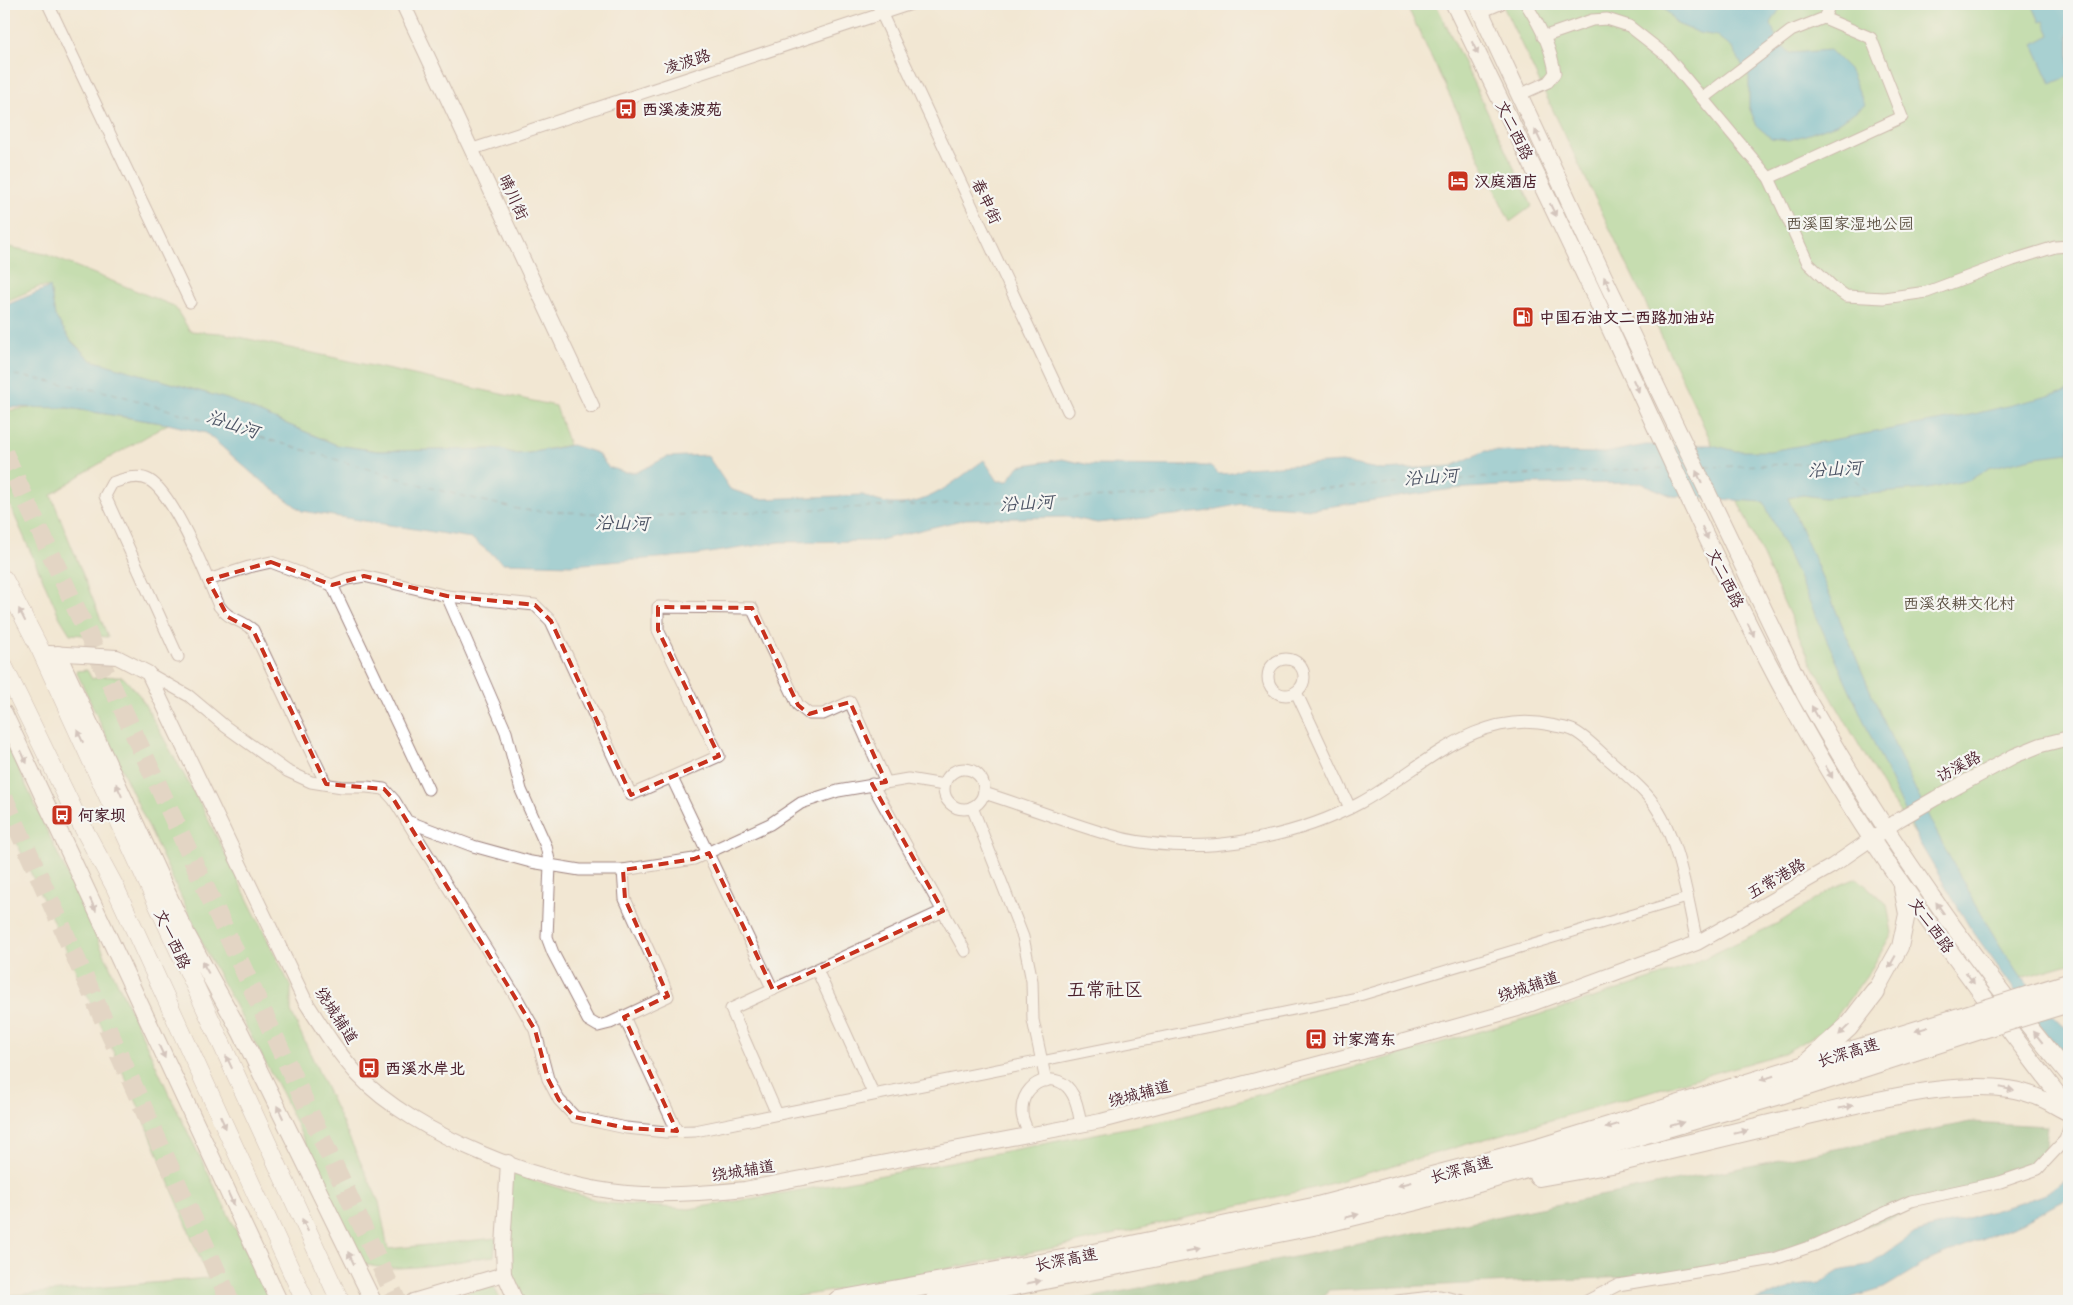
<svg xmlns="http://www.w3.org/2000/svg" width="2073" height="1305" viewBox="0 0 2073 1305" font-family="'Architects Daughter','LXGW WenKai TC',sans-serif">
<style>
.green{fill:#91d086;stroke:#6e7858}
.forest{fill:#74b273;stroke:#5f684f}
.water{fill:#4fb3ce;stroke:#4c697c}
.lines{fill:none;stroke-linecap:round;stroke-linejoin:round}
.ferry{stroke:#4c5364;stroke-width:1;stroke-dasharray:6 5;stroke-linecap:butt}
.trunk-tunnel{stroke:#d0bfb1;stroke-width:19;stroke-dasharray:19 9;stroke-linecap:butt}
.pedestrian-casing{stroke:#9e837f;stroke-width:11}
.minor-casing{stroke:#9e837f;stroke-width:13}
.tertiary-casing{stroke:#9e837f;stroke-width:16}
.secondary-casing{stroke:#9e837f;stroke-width:18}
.primary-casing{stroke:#9e837f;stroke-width:19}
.motorway-casing{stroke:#9e837f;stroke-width:22}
.pedestrian{stroke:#fff;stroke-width:9}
.minor{stroke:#fff;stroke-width:11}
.tertiary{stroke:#fff;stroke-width:14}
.secondary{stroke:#fff;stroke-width:16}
.primary{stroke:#fff;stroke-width:18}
.motorway{stroke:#fff;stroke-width:20}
.motorway-bridge-casing{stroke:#9e837f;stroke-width:22;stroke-linecap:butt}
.motorway-bridge{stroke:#fff;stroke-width:20}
.oneway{fill:#ae9aa0}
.marked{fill:none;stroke:#c8321e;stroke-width:4;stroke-dasharray:10 6;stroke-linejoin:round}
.labels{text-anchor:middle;stroke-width:4.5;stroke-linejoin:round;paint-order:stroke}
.street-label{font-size:16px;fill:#4a1f2b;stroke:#f6f6f2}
.poi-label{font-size:16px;font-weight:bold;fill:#4a1f2b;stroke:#f6f6f2;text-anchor:start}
.park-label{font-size:16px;fill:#5f5446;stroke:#f6f6f2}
.water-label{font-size:18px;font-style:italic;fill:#4c5364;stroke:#f6f6f2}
.quarter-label{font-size:19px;fill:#4a1f2b;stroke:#f6f6f2}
</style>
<rect width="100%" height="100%" fill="#f6f6f2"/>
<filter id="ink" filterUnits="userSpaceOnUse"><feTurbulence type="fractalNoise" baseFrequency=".02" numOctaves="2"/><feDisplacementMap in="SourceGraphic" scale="10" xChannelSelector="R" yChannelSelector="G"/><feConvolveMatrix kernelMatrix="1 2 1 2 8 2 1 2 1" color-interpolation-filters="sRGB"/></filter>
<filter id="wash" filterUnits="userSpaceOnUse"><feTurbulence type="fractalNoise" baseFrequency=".0096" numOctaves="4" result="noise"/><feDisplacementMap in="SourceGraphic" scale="20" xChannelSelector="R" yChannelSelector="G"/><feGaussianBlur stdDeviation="1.12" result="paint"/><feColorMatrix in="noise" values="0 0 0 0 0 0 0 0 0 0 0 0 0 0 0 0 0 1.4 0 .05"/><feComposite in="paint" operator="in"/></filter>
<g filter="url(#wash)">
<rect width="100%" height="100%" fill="#f2e7d3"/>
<g class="green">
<polygon points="1406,4 1436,4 1532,206 1510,222"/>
<polygon points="1502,4 2069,4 2069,964 2017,979 1889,797 1811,662 1692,400"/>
<polygon points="4,246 45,254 174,306 190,331 221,333 556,406 569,445 529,453 516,454 500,449 378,451 337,445 227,399 91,360 70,339 55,316 50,287 39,287 4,302"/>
<polygon points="38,407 68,408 168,424 87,471 51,495 108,637 70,634 60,618 4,492 4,411"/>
<path d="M 87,670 L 92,679 L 101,676 L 123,677 L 140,696 L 202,807 L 291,987 L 291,1012 L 379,1202 L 388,1249 L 496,1238 L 494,1256 C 461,1260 391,1276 362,1263 L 282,1094 L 208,955 L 76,671 Z"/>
<polygon points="4,738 172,1100 271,1301 4,1301 4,1296 208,1278 142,1114 4,815"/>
<polygon points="1857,878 1887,904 1892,933 1872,968 1828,1028 1784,1053 1318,1187 1069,1245 838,1290 768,1301 521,1301 509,1272 508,1184 514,1174 606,1203 689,1209 831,1185 1177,1118 1569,1006 1684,968 1780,922 1833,888"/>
<polygon points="493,1285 501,1301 437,1301"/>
</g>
<polygon class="forest" points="1970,1122 2048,1126 2043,1166 1822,1241 1674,1275 1329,1290 1317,1301 1074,1301"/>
<g class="water">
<polygon points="1661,4 1783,4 1771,23 1777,42 1790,53 1830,50 1849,69 1865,105 1836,124 1809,134 1789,140 1771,138 1757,126 1749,107 1749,77 1733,49 1717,36 1699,33 1677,24"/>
<polygon points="2032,4 2069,4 2069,76 2051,84 2033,44 2050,35 2044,21 2040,22"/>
<path d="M 50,287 L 55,316 L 72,342 L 91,360 L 227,399 L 337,445 L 378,451 L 500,449 L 516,454 L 529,453 L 572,445 L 597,453 L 608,467 L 624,472 L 637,472 L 667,457 L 707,455 L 730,489 L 759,499 L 863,495 C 913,520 945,488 984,460 L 998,481 L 1008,481 L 1019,466 L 1062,459 L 1090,465 L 1211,466 L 1219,474 L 1233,473 L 1246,468 L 1342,462 L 1383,470 L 1452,466 L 1485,451 L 1605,453 L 1645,445 L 1712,445 L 1736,451 L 1770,451 L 1970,415 L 2069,391 L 2069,453 L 2036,457 L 1989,468 L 1970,480 L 1927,489 L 1824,498 L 1803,495 L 1788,498 C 1846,631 1898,768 1970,894 C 1997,942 2027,994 2069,1031 L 2069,1062 L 2045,1033 L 1969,926 L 1919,842 L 1764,502 L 1672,496 L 1641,483 L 1531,484 L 1453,489 L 1312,509 L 1241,504 L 1203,512 L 1097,523 L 1069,517 L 966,519 L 876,541 L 780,542 L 696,555 L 571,565 L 503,563 L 471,538 L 302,511 L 255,476 L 206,433 L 168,424 L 68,408 L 4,407 L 4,306 Z"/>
<polygon points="2069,1176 2069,1198 2024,1222 1930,1260 1884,1288 1840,1301 1754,1301 1796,1286 1820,1283 1839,1271 1871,1264 1915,1233 2020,1203 2045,1194"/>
</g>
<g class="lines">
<g class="ferry">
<polyline points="4,373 112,393 442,491 522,510 652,516 1350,487 1523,475 1666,468"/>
<polyline points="1705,467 1823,463 1851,476 1871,495"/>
</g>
</g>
</g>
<g filter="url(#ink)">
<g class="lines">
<g class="trunk-tunnel">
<polyline points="4,453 397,1301"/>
<polyline points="4,798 230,1301"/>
</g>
<g class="pedestrian-casing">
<polyline id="pedestrian" points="1042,1061 1353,998 1687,898"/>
</g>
<g class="minor-casing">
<g id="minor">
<polyline points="48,4 190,302"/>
<polyline points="877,4 1068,411"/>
<polyline points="1481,12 1500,4"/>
<polyline points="1543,37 1592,20 1607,19 1629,26 1666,55 1769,178 1808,263 1833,287 1846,296 1884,298 1927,292 2013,260 2055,247 2069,246"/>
<path d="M 1519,95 L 1548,82 L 1555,73 C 1552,50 1539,24 1526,4"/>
<polyline points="1703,98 1791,31 1824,18 1830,4"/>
<polyline points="473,149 911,4"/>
<polyline points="1769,178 1902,117 1871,38 1824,18"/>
<polyline points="208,580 249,567 271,562 332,585 347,579 364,576 447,596 535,605 551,621 631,795 719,756 658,630 658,607 752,608 798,705 809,714 823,714 850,702 886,782"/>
<polyline points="332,585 428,789"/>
<polyline points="447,596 506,732 521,790 546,846 550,865 547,937 553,953 588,1020 598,1026 610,1023 668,996 662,980 625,899 623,870"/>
<path d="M 178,657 L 105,496 L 112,483 C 123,479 138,474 149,480 C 174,494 207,577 219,606 C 230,621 239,618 253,630 L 326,784"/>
<circle cx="1286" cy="677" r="18"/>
<polyline points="148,673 189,696 226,727 287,771 311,782 342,787 367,787 384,789 394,800 407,821 473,846 531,862 580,870 623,870 694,859 770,824 801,803 838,791 908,779 944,785"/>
<polyline points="1296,692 1350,808"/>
<circle cx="964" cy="789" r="20"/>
<polyline points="672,778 773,990"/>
<polyline points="872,784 965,951"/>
<path d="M 984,793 C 1026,806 1068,823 1110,835 C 1147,847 1200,848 1238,842 C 1279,836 1323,823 1360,803 C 1421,770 1475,708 1551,725 C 1557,727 1566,727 1572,730 C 1584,735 1597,749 1607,758 C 1620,769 1634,781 1646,794 C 1678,829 1687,897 1697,943"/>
<polyline points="972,807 1023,937 1032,981 1033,1020 1046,1081"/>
<polyline points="407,821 518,1000 535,1030 548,1079 559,1100 575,1117 626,1128 666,1132 695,1131 1042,1061"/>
<polyline points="817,970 873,1093"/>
<polyline points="624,1017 677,1131"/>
<polyline points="777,1114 731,1009 943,911"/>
<path d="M 1029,1135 C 1027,1128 1022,1120 1022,1113 C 1020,1082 1058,1066 1073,1095 C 1078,1104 1079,1115 1081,1125"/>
<polyline points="1397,1301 1440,1296 1463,1301"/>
<polyline points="1587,1301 1618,1285 1774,1259 1815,1245 1911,1201 2000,1182 2038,1169 2065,1140 2069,1128"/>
</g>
</g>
<g class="tertiary-casing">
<g id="tertiary">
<polyline points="403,4 592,406"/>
<path d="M 49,653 L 117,657 L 148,673 L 305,1001 C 321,1026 337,1052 358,1075 C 412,1134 548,1187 627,1193 C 667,1196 705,1193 745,1189 L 1101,1121 L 1404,1041 L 1518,1009 L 1697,943 L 1832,866 L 1900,819 L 1936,798 L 2014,756 L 2041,745 L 2069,738"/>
<polyline points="508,1162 503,1247 504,1274 516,1301"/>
<polyline points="413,1301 504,1274"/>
</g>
</g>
<g class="secondary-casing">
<g id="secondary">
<path d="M 1454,4 C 1510,121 1568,237 1622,355 C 1683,486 1741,619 1813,744 C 1887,874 1980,991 2069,1109"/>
<path d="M 1477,4 L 1606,281 L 1805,695 C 1881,830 1970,957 2069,1075"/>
<polyline points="58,654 184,929 241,1033 373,1301"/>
<polyline points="4,713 279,1301"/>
<polyline points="1875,992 1900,947 1907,914 1902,888"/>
<path d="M 1799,1118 C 1863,1104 1974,1071 2035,1096 C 2047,1100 2058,1108 2069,1113"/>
</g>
</g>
<g class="primary-casing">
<g id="primary">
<polyline points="4,579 41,651 340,1301"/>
<polyline points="4,667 73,809 115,887 305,1301"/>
<polyline points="163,903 184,929"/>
</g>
</g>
<g class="motorway-casing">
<g id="motorway">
<polyline points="1810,1061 1848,1027 1875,992"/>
<polyline points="1539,1176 1612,1163 1799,1118"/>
<polyline points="838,1301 1079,1257 1318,1207 1538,1149 1969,1015"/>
<polyline points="935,1301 1318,1224 1420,1199 1777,1095 1980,1029"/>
</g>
</g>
<use href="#pedestrian" class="pedestrian"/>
<use href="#minor" class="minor"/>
<use href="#tertiary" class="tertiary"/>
<use href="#secondary" class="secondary"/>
<use href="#primary" class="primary"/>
<use href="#motorway" class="motorway"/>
<g class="motorway-bridge-casing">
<g id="motorway-bridge">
<polyline points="1969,1015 2068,984"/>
<polyline points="1980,1029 2069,1002"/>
</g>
</g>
<use href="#motorway-bridge" class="motorway-bridge"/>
</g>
<defs><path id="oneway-solid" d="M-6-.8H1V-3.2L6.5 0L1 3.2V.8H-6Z" transform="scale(1.25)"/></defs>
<g class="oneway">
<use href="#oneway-solid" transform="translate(1475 48) rotate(64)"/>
<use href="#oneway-solid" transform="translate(1538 136) rotate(-115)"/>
<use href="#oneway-solid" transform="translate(1553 210) rotate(64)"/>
<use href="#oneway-solid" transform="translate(1607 283) rotate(-116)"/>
<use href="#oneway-solid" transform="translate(1636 386) rotate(65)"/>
<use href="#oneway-solid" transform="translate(1699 477) rotate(-115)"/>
<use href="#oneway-solid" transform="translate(1705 533) rotate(65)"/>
<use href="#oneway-solid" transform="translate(22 615) rotate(-117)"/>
<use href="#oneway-solid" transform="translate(1751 630) rotate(64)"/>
<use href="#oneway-solid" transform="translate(1815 712) rotate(-119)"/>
<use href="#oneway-solid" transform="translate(80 736) rotate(-115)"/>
<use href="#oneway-solid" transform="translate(24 757) rotate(65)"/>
<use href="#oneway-solid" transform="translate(1829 772) rotate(59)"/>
<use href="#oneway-solid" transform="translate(119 790) rotate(-114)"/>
<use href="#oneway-solid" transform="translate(93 905) rotate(65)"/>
<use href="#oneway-solid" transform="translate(1940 908) rotate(-125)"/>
<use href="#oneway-solid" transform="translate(1892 962) rotate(119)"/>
<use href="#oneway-solid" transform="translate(205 967) rotate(-119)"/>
<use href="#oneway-solid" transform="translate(1970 978) rotate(53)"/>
<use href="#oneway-solid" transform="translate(1922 1029) rotate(163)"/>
<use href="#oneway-solid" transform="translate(1844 1030) rotate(136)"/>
<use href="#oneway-solid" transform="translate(2038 1037) rotate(-128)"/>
<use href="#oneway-solid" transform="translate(162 1052) rotate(65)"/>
<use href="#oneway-solid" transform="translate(229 1062) rotate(-115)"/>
<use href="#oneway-solid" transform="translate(1767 1078) rotate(163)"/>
<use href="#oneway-solid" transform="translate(2007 1089) rotate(13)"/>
<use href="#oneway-solid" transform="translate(1846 1107) rotate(-12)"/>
<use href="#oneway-solid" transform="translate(280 1112) rotate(-116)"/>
<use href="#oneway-solid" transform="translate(223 1122) rotate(66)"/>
<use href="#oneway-solid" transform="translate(1677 1124) rotate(-16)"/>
<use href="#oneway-solid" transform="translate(1612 1126) rotate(163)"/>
<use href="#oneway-solid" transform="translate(1741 1132) rotate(-13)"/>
<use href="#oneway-solid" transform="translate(1405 1184) rotate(165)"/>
<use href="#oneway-solid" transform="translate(231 1199) rotate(65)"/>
<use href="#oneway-solid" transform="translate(1352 1216) rotate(-14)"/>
<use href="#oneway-solid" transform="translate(305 1225) rotate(-115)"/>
<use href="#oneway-solid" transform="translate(1193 1250) rotate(-12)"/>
<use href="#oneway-solid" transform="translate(351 1258) rotate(-116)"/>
<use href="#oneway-solid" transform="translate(1034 1282) rotate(-11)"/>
</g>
</g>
<path d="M0 0H2073V1305H0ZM 271,562 L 332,585 L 364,576 L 447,596 L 535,605 L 551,621 L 631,795 L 719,756 L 658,630 L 658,607 L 752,608 L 798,705 L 809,714 L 850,702 L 886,782 L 872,784 L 943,911 L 773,990 L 709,853 L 694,859 L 623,870 L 625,899 L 668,996 L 624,1017 L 677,1131 L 626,1128 L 575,1117 L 559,1100 L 548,1079 L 535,1030 L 394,800 L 384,789 L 326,784 L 253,630 L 228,617 L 208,580 Z" fill="#f2e7d3" fill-opacity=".55" fill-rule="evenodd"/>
<path class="marked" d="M 271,562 L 332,585 L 364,576 L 447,596 L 535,605 L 551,621 L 631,795 L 719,756 L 658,630 L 658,607 L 752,608 L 798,705 L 809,714 L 850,702 L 886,782 L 872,784 L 943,911 L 773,990 L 709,853 L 694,859 L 623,870 L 625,899 L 668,996 L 624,1017 L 677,1131 L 626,1128 L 575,1117 L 559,1100 L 548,1079 L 535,1030 L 394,800 L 384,789 L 326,784 L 253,630 L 228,617 L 208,580 Z"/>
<defs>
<g id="bus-square" transform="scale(1.125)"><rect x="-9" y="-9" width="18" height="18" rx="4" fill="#c8321e" stroke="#f6f6f2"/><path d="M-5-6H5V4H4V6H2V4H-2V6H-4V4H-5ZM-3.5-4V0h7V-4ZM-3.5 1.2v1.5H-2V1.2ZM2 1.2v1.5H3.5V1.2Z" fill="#fff"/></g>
<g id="hotel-square" transform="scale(1.125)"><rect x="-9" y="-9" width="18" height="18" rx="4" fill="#c8321e" stroke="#f6f6f2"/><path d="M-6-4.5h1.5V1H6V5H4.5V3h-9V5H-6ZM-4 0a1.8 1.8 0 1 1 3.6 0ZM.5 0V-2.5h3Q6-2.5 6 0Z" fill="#fff"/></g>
<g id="fuel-square" transform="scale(1.125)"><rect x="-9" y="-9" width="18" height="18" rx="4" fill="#c8321e" stroke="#f6f6f2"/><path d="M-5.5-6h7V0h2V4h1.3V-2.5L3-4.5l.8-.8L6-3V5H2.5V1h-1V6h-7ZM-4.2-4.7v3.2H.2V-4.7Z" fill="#fff"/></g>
</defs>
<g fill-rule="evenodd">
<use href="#bus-square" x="626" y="109"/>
<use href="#hotel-square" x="1458" y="181"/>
<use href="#fuel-square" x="1523" y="317"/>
<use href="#bus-square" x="62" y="815"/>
<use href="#bus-square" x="1316" y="1039"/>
<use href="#bus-square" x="369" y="1068"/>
</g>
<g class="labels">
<g class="street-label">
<text transform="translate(687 61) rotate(-18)" y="6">凌波路</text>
<text transform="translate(1515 130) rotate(64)" y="6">文二西路</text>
<text transform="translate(514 197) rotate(65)" y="6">晴川街</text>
<text transform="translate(987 201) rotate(65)" y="6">春申街</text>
<text transform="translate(1726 578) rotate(64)" y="6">文二西路</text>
<text transform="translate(1958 766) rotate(-28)" y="6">访溪路</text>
<text transform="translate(1776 878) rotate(-30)" y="6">五常港路</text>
<text transform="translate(1932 925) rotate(54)" y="6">文二西路</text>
<text transform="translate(173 939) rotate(65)" y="6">文一西路</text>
<text transform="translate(1528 986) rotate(-19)" y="6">绕城辅道</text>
<text transform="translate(337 1015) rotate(57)" y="6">绕城辅道</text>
<text transform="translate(1848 1052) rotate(-17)" y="6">长深高速</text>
<text transform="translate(1139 1093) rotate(-15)" y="6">绕城辅道</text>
<text transform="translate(1461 1169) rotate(-15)" y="6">长深高速</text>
<text transform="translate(743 1170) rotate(-9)" y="6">绕城辅道</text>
<text transform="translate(1066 1259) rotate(-11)" y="6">长深高速</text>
</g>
<g class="poi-label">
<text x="642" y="115">西溪凌波苑</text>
<text x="1474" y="187">汉庭酒店</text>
<text x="1539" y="323">中国石油文二西路加油站</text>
<text x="78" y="821">何家坝</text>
<text x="1332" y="1045">计家湾东</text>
<text x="385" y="1074">西溪水岸北</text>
</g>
<g class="park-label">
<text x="1850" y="229">西溪国家湿地公园</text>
<text x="1959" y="609">西溪农耕文化村</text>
</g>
<g class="water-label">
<text transform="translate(233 424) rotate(19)" y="6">沿山河</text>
<text transform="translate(1835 469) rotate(-3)" y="6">沿山河</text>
<text transform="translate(1431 477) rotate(-4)" y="6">沿山河</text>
<text transform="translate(1027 503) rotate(-3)" y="6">沿山河</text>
<text transform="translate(622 523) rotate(1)" y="6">沿山河</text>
</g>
<g class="quarter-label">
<text x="1105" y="996">五常社区</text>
</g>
</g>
<rect width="2073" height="1305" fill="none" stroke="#f6f6f2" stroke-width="20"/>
</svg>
